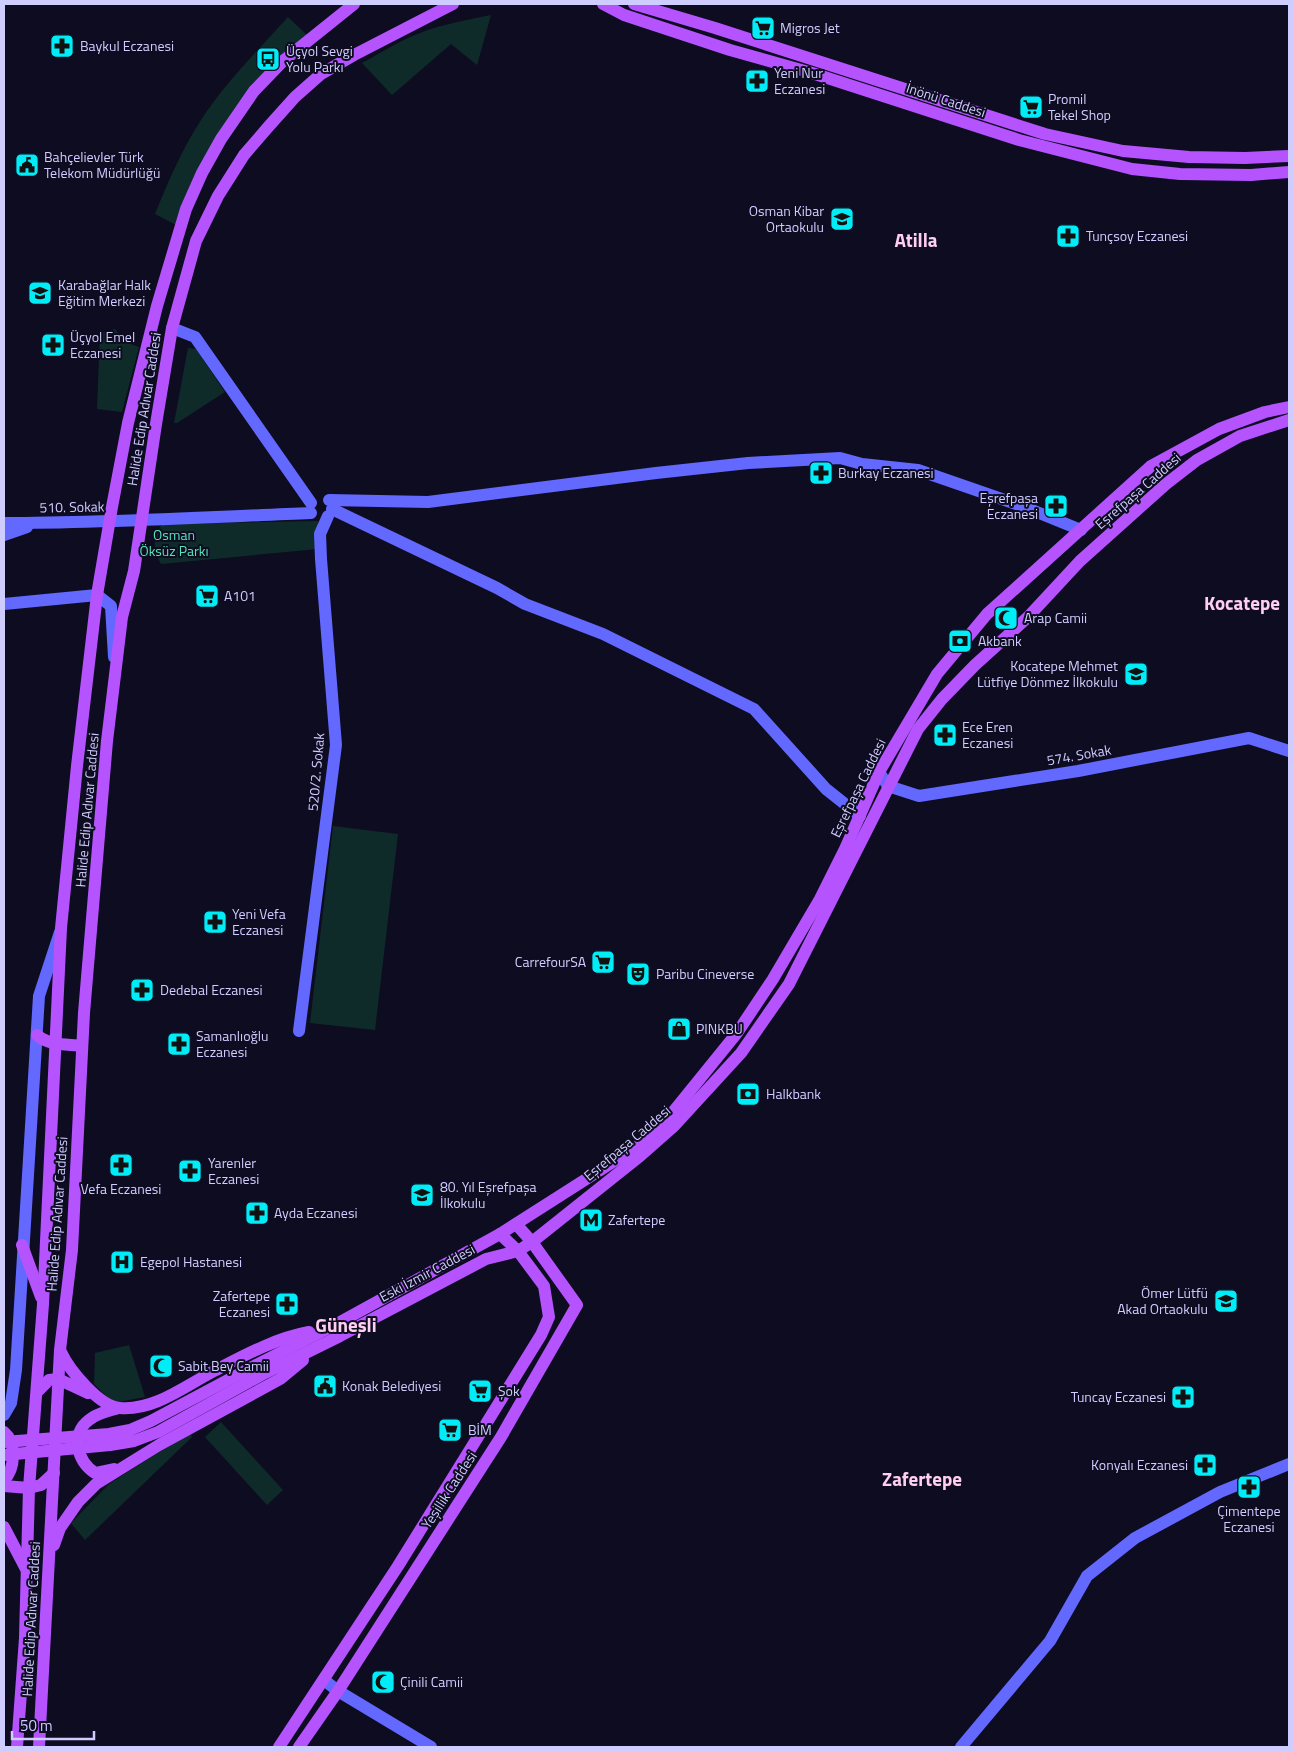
<svg xmlns="http://www.w3.org/2000/svg" width="1293" height="1751" viewBox="0 0 1293 1751" font-family="'Titillium Web',sans-serif">
<style>
.green{fill:#0f2b29}
.lines{fill:none;stroke-linecap:round;stroke-linejoin:round}
.secondary{stroke:#6368ff;stroke-width:12}
.primary{stroke:#b553ff;stroke-width:12}
.labels{text-anchor:middle;stroke-width:4;stroke-linejoin:round;paint-order:stroke}
.poi-label{font-size:14px;fill:#cfccff;stroke:#0e0c21;text-anchor:start}
.street-label{font-size:14px;fill:#cfccff;stroke:#0e0c21}
.park-label{font-size:14px;fill:#52e5b8;stroke:#0e0c21}
.district-label{font-size:19px;font-weight:bold;fill:#ffcef0;stroke:#0e0c21}
</style>
<rect width="100%" height="100%" fill="#0e0c21"/>
<g class="green">
<path d="M 491,15 L 477,65 L 451,44 L 392,95 L 362,63 C 381,53 400,40 420,33 C 443,24 467,20 491,15 Z"/>
<path d="M 288,17 L 307,35 L 251,90 L 178,226 L 155,214 C 168,182 182,149 201,120 C 225,83 258,50 288,17 Z"/>
<polygon points="115,329 125,342 139,347 122,412 97,409 100,333"/>
<polygon points="188,348 196,349 225,392 177,423 174,423"/>
<path d="M 318,521 L 318,549 L 161,564 C 152,550 153,537 162,524 Z"/>
<polygon points="333,826 398,834 375,1030 310,1023"/>
<polygon points="129,1345 145,1397 113,1403 94,1384 95,1353"/>
<polygon points="221,1422 283,1490 267,1505 205,1437"/>
<polygon points="190,1432 192,1437 85,1540 71,1523 109,1484"/>
</g>
<g class="lines">
<g class="secondary">
<polyline points="172,328 195,337 311,503"/>
<polyline points="329,500 428,502 656,473 748,463 840,458 862,464 918,470 1022,506 1081,530"/>
<polyline points="332,509 497,588 525,604 603,634 754,709 826,789 860,816"/>
<path d="M 4,523 C 106,523 209,517 311,513"/>
<polyline points="4,535 27,527"/>
<polyline points="4,604 97,595 111,606 114,657"/>
<polyline points="879,772 888,786 919,796 1078,771 1249,738 1289,751"/>
<polyline points="299,1031 336,745 321,559 320,534 328,516"/>
<polyline points="4,1415 11,1403 16,1370 39,996 60,932"/>
<polyline points="324,1680 338,1691 431,1747"/>
<polyline points="961,1747 1050,1641 1087,1576 1135,1538 1220,1492 1289,1464"/>
</g>
<g class="primary">
<polyline points="603,4 624,15 730,50 812,73 1019,140 1132,169 1180,174 1251,175 1289,172"/>
<polyline points="634,4 715,28 1045,134 1123,151 1189,157 1245,158 1289,156"/>
<path d="M 37,1035 C 49,1046 67,1044 82,1046"/>
<polyline points="22,1245 41,1297"/>
<path d="M 61,1352 C 69,1370 100,1407 120,1408 C 154,1411 185,1386 214,1371 C 245,1355 276,1338 309,1332"/>
<polyline points="37,1392 49,1380 58,1379 88,1393"/>
<path d="M 4,1432 C 17,1443 15,1469 4,1480"/>
<polyline points="4,1442 109,1434 130,1430 151,1421 260,1363 333,1326 500,1234 638,1146 673,1112 737,1033 773,979 820,899 845,849 879,772 937,674 987,614 1151,466 1219,429 1265,412 1289,407"/>
<polyline points="4,1455 110,1445 134,1441 158,1432 265,1373 340,1336 486,1259 518,1251 532,1242 640,1156 674,1126 741,1053 789,984 918,729 942,699 975,665 1028,617 1080,561 1166,484 1197,460 1240,436 1289,420"/>
<path d="M 114,1469 L 95,1473 C 77,1461 70,1434 89,1420 C 97,1413 109,1411 118,1408"/>
<polyline points="4,1486 29,1488 41,1485 54,1473"/>
<polyline points="4,1527 26,1569"/>
<polyline points="54,1545 60,1528 78,1502 96,1484 159,1445 280,1379 303,1360"/>
<polyline points="17,1747 25,1638 29,1488 43,1304 61,928 77,766 97,595 112,507 128,423 157,306 186,209 202,173 221,139 254,91 283,61 354,4"/>
<polyline points="39,1747 60,1350 72,1250 84,1013 107,741 122,617 134,571 156,424 172,328 196,241 218,196 244,155 269,126 295,97 321,74 354,55 453,4"/>
<polyline points="279,1747 398,1566 541,1335 549,1317 544,1286 518,1251 500,1234"/>
<polyline points="299,1747 338,1691 501,1437 577,1305 532,1242 516,1224"/>
</g>
</g>
<defs>
<g id="supermarket-square" transform="scale(1.25)"><rect x="-9" y="-9" width="18" height="18" rx="4" fill="#00ecf7" stroke="#0e0c21"/><path d="M-6-5.5h2.5l.6 2H6L4.5 2H-2.5L-4.4-4H-6ZM-1.5 3.2a1.3 1.3 0 1 0 .1 0ZM3 3.2a1.3 1.3 0 1 0 .1 0Z" fill="#111"/></g>
<g id="pharmacy-square" transform="scale(1.25)"><rect x="-9" y="-9" width="18" height="18" rx="4" fill="#00ecf7" stroke="#0e0c21"/><path d="M-2-6h4v4h4v4h-4v4h-4v-4h-4v-4h4Z" fill="#111"/></g>
<g id="bus-square" transform="scale(1.25)"><rect x="-9" y="-9" width="18" height="18" rx="4" fill="#00ecf7" stroke="#0e0c21"/><path d="M-5-6H5V4H4V6H2V4H-2V6H-4V4H-5ZM-3.5-4V0h7V-4ZM-3.5 1.2v1.5H-2V1.2ZM2 1.2v1.5H3.5V1.2Z" fill="#111"/></g>
<g id="civic-square" transform="scale(1.25)"><rect x="-9" y="-9" width="18" height="18" rx="4" fill="#00ecf7" stroke="#0e0c21"/><path d="M-.6-6.5H3V-4.5H.6V-3L4-1V1h2V6H-6V1h2V-1L-.6-3ZM-1.2 2.5V6h2.4V2.5Z" fill="#111"/></g>
<g id="school-square" transform="scale(1.25)"><rect x="-9" y="-9" width="18" height="18" rx="4" fill="#00ecf7" stroke="#0e0c21"/><path d="M0-5L7-2L0 1L-7-2ZM-4 1L0 2.5L4 1V4Q0 6-4 4Z" fill="#111"/></g>
<g id="mosque-square" transform="scale(1.25)"><rect x="-9" y="-9" width="18" height="18" rx="4" fill="#00ecf7" stroke="#0e0c21"/><path d="M3.5-4.9A6 6 0 1 0 3.5 4.9A5 5 0 1 1 3.5-4.9Z" fill="#111"/></g>
<g id="bank-square" transform="scale(1.25)"><rect x="-9" y="-9" width="18" height="18" rx="4" fill="#00ecf7" stroke="#0e0c21"/><path d="M-6-4H6V4H-6ZM0-2.3a2.3 2.3 0 1 0 0 4.6a2.3 2.3 0 1 0 0-4.6Z" fill="#111"/></g>
<g id="theatre-square" transform="scale(1.25)"><rect x="-9" y="-9" width="18" height="18" rx="4" fill="#00ecf7" stroke="#0e0c21"/><path d="M-5-5.5Q0-4 5-5.5V0Q5 5 0 6Q-5 5-5 0ZM-3.3-2.5H-1v1.5H-3.3ZM1-2.5H3.3v1.5H1ZM-2.8 1Q0 5.5 2.8 1Z" fill="#111"/></g>
<g id="shop-square" transform="scale(1.25)"><rect x="-9" y="-9" width="18" height="18" rx="4" fill="#00ecf7" stroke="#0e0c21"/><path d="M-5-2.5h2.3a2.7 3.5 0 0 1 5.4 0H5L5.5 6h-11ZM-1.5-2.5h3a1.5 2.3 0 0 0-3 0Z" fill="#111"/></g>
<g id="metro-square" transform="scale(1.25)"><rect x="-9" y="-9" width="18" height="18" rx="4" fill="#00ecf7" stroke="#0e0c21"/><path d="M-5.5 5V-5H-3L0 0L3-5H5.5V5H3V-.5L0 4L-3-.5V5Z" fill="#111"/></g>
<g id="hospital-square" transform="scale(1.25)"><rect x="-9" y="-9" width="18" height="18" rx="4" fill="#00ecf7" stroke="#0e0c21"/><path d="M-5-5h3v3.5h4V-5h3V5h-3V1.5h-4V5h-3Z" fill="#111"/></g>
</defs>
<g fill-rule="evenodd">
<use href="#supermarket-square" x="763" y="28"/>
<use href="#pharmacy-square" x="62" y="46"/>
<use href="#bus-square" x="268" y="59"/>
<use href="#pharmacy-square" x="757" y="81"/>
<use href="#supermarket-square" x="1031" y="107"/>
<use href="#civic-square" x="27" y="165"/>
<use href="#school-square" x="842" y="219"/>
<use href="#pharmacy-square" x="1068" y="236"/>
<use href="#school-square" x="40" y="293"/>
<use href="#pharmacy-square" x="53" y="345"/>
<use href="#pharmacy-square" x="821" y="473"/>
<use href="#pharmacy-square" x="1056" y="506"/>
<use href="#supermarket-square" x="207" y="596"/>
<use href="#mosque-square" x="1006" y="618"/>
<use href="#bank-square" x="960" y="641"/>
<use href="#school-square" x="1136" y="674"/>
<use href="#pharmacy-square" x="945" y="735"/>
<use href="#pharmacy-square" x="215" y="922"/>
<use href="#supermarket-square" x="603" y="962"/>
<use href="#theatre-square" x="638" y="974"/>
<use href="#pharmacy-square" x="142" y="990"/>
<use href="#shop-square" x="679" y="1029"/>
<use href="#pharmacy-square" x="179" y="1044"/>
<use href="#bank-square" x="748" y="1094"/>
<use href="#pharmacy-square" x="121" y="1165"/>
<use href="#pharmacy-square" x="190" y="1171"/>
<use href="#school-square" x="422" y="1195"/>
<use href="#pharmacy-square" x="257" y="1213"/>
<use href="#metro-square" x="591" y="1220"/>
<use href="#hospital-square" x="122" y="1262"/>
<use href="#school-square" x="1226" y="1301"/>
<use href="#pharmacy-square" x="287" y="1304"/>
<use href="#mosque-square" x="161" y="1366"/>
<use href="#civic-square" x="325" y="1386"/>
<use href="#supermarket-square" x="480" y="1391"/>
<use href="#pharmacy-square" x="1183" y="1397"/>
<use href="#supermarket-square" x="450" y="1430"/>
<use href="#pharmacy-square" x="1205" y="1465"/>
<use href="#pharmacy-square" x="1249" y="1487"/>
<use href="#mosque-square" x="383" y="1682"/>
</g>
<g class="labels">
<g class="poi-label">
<text x="780" y="33">Migros Jet</text>
<text x="80" y="51">Baykul Eczanesi</text>
<text x="286" y="56">Üçyol Sevgi<tspan x="286" dy="16">Yolu Parkı</tspan></text>
<text x="774" y="78">Yeni Nur<tspan x="774" dy="16">Eczanesi</tspan></text>
<text x="1048" y="104">Promil<tspan x="1048" dy="16">Tekel Shop</tspan></text>
<text x="44" y="162">Bahçelievler Türk<tspan x="44" dy="16">Telekom Müdürlüğü</tspan></text>
<text x="824" y="216" text-anchor="end">Osman Kibar<tspan x="824" dy="16">Ortaokulu</tspan></text>
<text x="1086" y="241">Tunçsoy Eczanesi</text>
<text x="58" y="290">Karabağlar Halk<tspan x="58" dy="16">Eğitim Merkezi</tspan></text>
<text x="70" y="342">Üçyol Emel<tspan x="70" dy="16">Eczanesi</tspan></text>
<text x="838" y="478">Burkay Eczanesi</text>
<text x="1038" y="503" text-anchor="end">Eşrefpaşa<tspan x="1038" dy="16">Eczanesi</tspan></text>
<text x="224" y="601">A101</text>
<text x="1024" y="623">Arap Camii</text>
<text x="978" y="646">Akbank</text>
<text x="1118" y="671" text-anchor="end">Kocatepe Mehmet<tspan x="1118" dy="16">Lütfiye Dönmez İlkokulu</tspan></text>
<text x="962" y="732">Ece Eren<tspan x="962" dy="16">Eczanesi</tspan></text>
<text x="232" y="919">Yeni Vefa<tspan x="232" dy="16">Eczanesi</tspan></text>
<text x="586" y="967" text-anchor="end">CarrefourSA</text>
<text x="656" y="979">Paribu Cineverse</text>
<text x="160" y="995">Dedebal Eczanesi</text>
<text x="696" y="1034">PINKBU</text>
<text x="196" y="1041">Samanlıoğlu<tspan x="196" dy="16">Eczanesi</tspan></text>
<text x="766" y="1099">Halkbank</text>
<text x="208" y="1168">Yarenler<tspan x="208" dy="16">Eczanesi</tspan></text>
<text x="440" y="1192">80. Yıl Eşrefpaşa<tspan x="440" dy="16">İlkokulu</tspan></text>
<text x="121" y="1194" text-anchor="middle">Vefa Eczanesi</text>
<text x="274" y="1218">Ayda Eczanesi</text>
<text x="608" y="1225">Zafertepe</text>
<text x="140" y="1267">Egepol Hastanesi</text>
<text x="1208" y="1298" text-anchor="end">Ömer Lütfü<tspan x="1208" dy="16">Akad Ortaokulu</tspan></text>
<text x="270" y="1301" text-anchor="end">Zafertepe<tspan x="270" dy="16">Eczanesi</tspan></text>
<text x="178" y="1371">Sabit Bey Camii</text>
<text x="342" y="1391">Konak Belediyesi</text>
<text x="498" y="1396">Şok</text>
<text x="1166" y="1402" text-anchor="end">Tuncay Eczanesi</text>
<text x="468" y="1435">BİM</text>
<text x="1188" y="1470" text-anchor="end">Konyalı Eczanesi</text>
<text x="1249" y="1516" text-anchor="middle">Çimentepe<tspan x="1249" dy="16">Eczanesi</tspan></text>
<text x="400" y="1687">Çinili Camii</text>
</g>
<g class="street-label">
<text transform="translate(946 100) rotate(18)" y="5">İnönü Caddesi</text>
<text transform="translate(144 409) rotate(-81)" y="5">Halide Edip Adıvar Caddesi</text>
<text transform="translate(1138 491) rotate(-41)" y="5">Eşrefpaşa Caddesi</text>
<text transform="translate(72 507) rotate(-1)" y="5">510. Sokak</text>
<text transform="translate(1079 755) rotate(-10)" y="5">574. Sokak</text>
<text transform="translate(316 772) rotate(-85)" y="5">520/2. Sokak</text>
<text transform="translate(858 788) rotate(-64)" y="5">Eşrefpaşa Caddesi</text>
<text transform="translate(87 810) rotate(-85)" y="5">Halide Edip Adıvar Caddesi</text>
<text transform="translate(627 1143) rotate(-40)" y="5">Eşrefpaşa Caddesi</text>
<text transform="translate(57 1214) rotate(-86)" y="5">Halide Edip Adıvar Caddesi</text>
<text transform="translate(427 1273) rotate(-28)" y="5">Eski İzmir Caddesi</text>
<text transform="translate(449 1490) rotate(-57)" y="5">Yeşillik Caddesi</text>
<text transform="translate(31 1619) rotate(-87)" y="5">Halide Edip Adıvar Caddesi</text>
</g>
<g class="park-label">
<text x="174" y="540">Osman<tspan x="174" dy="16">Öksüz Parkı</tspan></text>
</g>
<g class="district-label">
<text x="916" y="247">Atilla</text>
<text x="1242" y="610">Kocatepe</text>
<text x="346" y="1332">Güneşli</text>
<text x="922" y="1486">Zafertepe</text>
</g>
</g>
<rect width="1293" height="1751" fill="none" stroke="#cfccff" stroke-width="10"/>
<path d="M12 1731v8h82v-8" fill="none" stroke="#cfccff" stroke-width="2.5"/>
<text x="20" y="1731" font-size="15" fill="#cfccff" stroke="#0e0c21" stroke-width="4" paint-order="stroke">50 m</text>
</svg>
